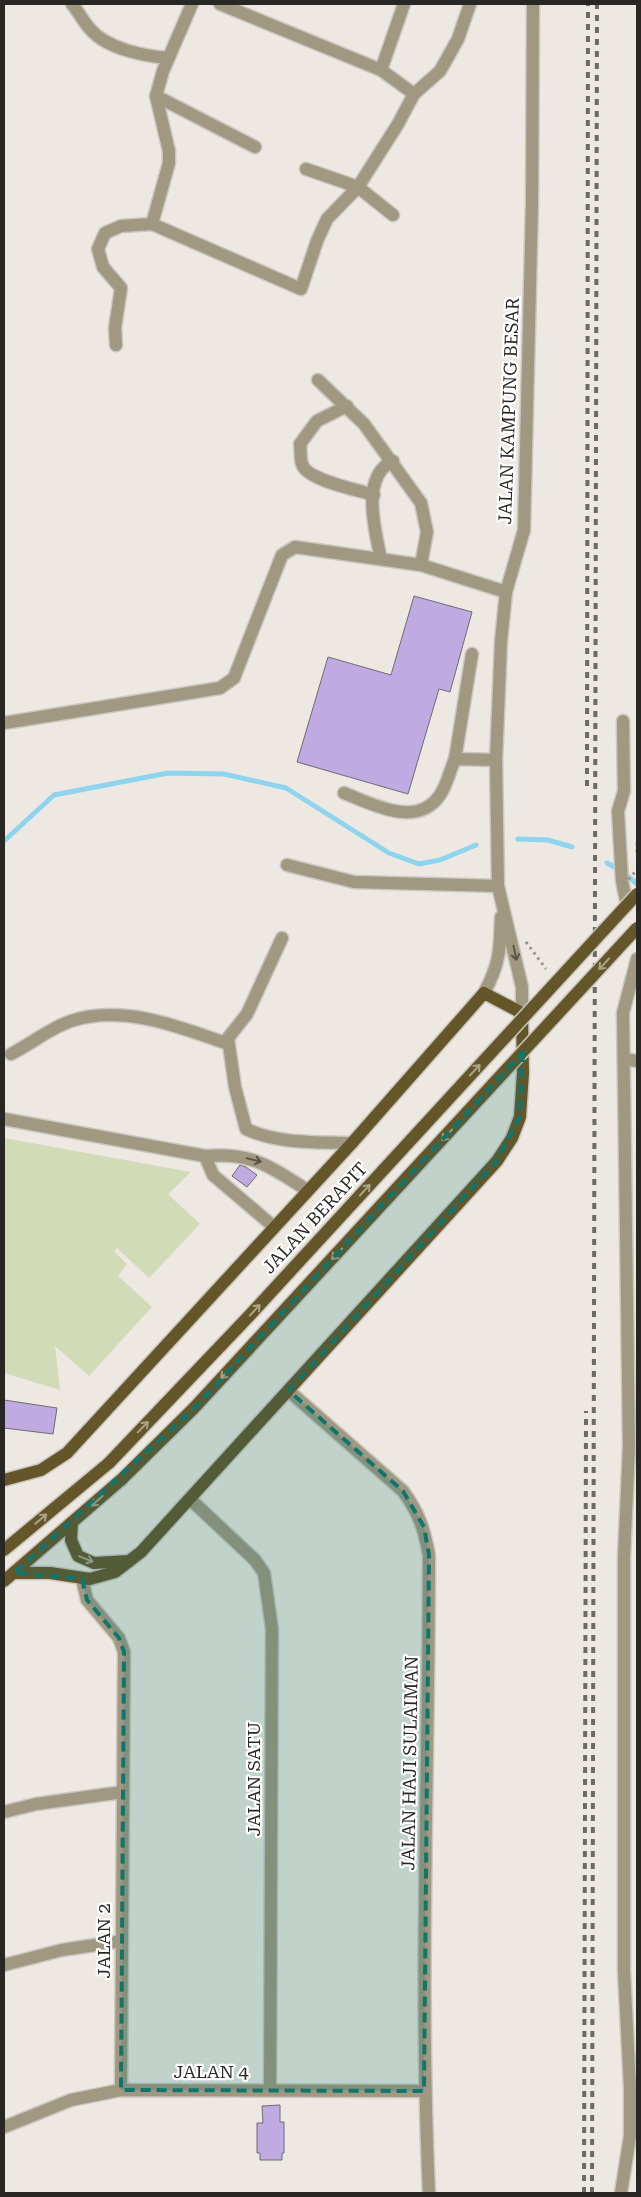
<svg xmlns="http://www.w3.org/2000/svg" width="641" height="2197" viewBox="0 0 641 2197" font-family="'Roboto Serif',serif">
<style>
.green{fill:#d1dbb7}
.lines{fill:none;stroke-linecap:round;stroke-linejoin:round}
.stream{stroke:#8fd4ee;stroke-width:5}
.building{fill:#bfabe1;stroke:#6d6b71}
.minor-casing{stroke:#cac6c0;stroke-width:15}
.major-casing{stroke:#cac6c0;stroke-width:15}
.path{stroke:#95928d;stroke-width:3;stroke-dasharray:2.5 4;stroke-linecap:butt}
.minor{stroke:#a09880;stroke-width:12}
.major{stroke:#645628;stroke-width:12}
.rail{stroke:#6c6a65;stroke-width:4;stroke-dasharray:6 6;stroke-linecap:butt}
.major-bridge-casing{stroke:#cac6c0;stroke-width:15;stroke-linecap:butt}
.path-bridge{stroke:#95928d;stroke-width:3;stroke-dasharray:2.5 4;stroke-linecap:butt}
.major-bridge{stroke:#645628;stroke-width:12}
.oneway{stroke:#585449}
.oneway2{stroke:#aaa289}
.marked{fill:#0f766e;fill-opacity:0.2;stroke:#0f766e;stroke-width:4;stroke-dasharray:10 6;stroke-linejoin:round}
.labels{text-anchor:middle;stroke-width:4.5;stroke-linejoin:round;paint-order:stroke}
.street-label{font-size:18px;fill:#282724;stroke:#fff}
</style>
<rect width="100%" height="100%" fill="#ede9e2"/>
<polygon class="green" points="4,1138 191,1172 168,1194 200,1224 149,1278 117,1248 114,1251 127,1264 118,1276 152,1307 89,1376 55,1346 60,1390 4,1373"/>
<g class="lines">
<g class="stream">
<polyline points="518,839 548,840 572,847"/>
<polyline points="4,841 54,795 168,773 224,774 286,788 389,853 419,864 440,860 476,845"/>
<polyline points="607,863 622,871 637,884"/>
</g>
</g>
<g class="building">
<polygon points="414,596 472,612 450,692 439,689 408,794 297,762 328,657 391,675"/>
<polygon points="240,1165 246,1167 257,1175 247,1187 232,1176"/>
<polygon points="4,1400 57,1408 53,1434 4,1428"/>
<polygon points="280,2105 280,2122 284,2122 284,2153 282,2153 282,2160 260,2160 260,2153 257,2153 257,2123 263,2123 262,2106"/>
</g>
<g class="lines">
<g class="minor-casing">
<g id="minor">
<path d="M 72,4 C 79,12 83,22 91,30 C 108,49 144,56 168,58"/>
<polyline points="381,70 404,4"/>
<polyline points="414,94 440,71 458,39 470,4"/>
<polyline points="156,96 255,147"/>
<polyline points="306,169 358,187 393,215"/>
<polyline points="152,224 169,163 169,151 156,96 163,71 192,4"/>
<polyline points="116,345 115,328 121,288 103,267 98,249 105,233 121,226 152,224 301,289 317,241 327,219 358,187 398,124 414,94 381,70 220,4"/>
<polyline points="318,380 364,424 421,503 427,532 421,565"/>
<path d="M 347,406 L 317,421 L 300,444 C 301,450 300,458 302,464 C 306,480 358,490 374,495"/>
<path d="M 381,559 C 375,531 360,476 393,461"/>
<polyline points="623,721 624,791 618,811 622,881 627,905"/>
<polyline points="4,723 220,688 234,678 282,555 295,547 421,565 506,592"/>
<polyline points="455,759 472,654"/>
<path d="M 344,793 C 372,804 417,829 440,795 C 447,785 450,770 455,759 L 496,760"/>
<polyline points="287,865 354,882 498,886"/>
<path d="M 282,938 L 247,1014 L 228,1038 L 235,1087 L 246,1129 C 278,1144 317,1142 352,1143"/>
<path d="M 484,993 C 500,964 500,949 501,917"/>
<polyline points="522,1013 522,987 498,886 496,760 501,641 506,592 524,530 532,204 533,4"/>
<path d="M 11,1054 C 31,1044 50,1028 71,1021 C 123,1004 180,1027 228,1044"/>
<polyline points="624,1059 637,1061"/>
<path d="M 4,1119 L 205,1156 C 252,1152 269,1166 307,1190"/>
<polyline points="205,1156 213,1175 274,1227"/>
<path d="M 289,1391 L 403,1491 C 419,1513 424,1528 429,1555 C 429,1768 419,1981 429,2193"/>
<polyline points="190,1499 255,1560 264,1573 272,1629 270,2090"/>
<polyline points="82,1579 87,1600 119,1638 124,1652 121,2090"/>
<polyline points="4,1812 36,1804 123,1792"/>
<polyline points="4,1965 62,1950 122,1941"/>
<polyline points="4,2127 71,2100 121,2090 424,2091"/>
<polyline points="621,2193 630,2136 630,2087 624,1971 624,1557 629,1447 623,1013 637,959"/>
</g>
</g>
<g class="major-casing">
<g id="major">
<polyline points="4,1480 41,1470 67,1453 352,1143 484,993 522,1013 523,1073 520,1117 512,1138 497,1161 141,1552 115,1572 90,1579 50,1573 14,1573"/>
<polyline points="72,1523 71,1540 78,1556 94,1563 129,1561"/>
<polyline points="4,1550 109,1463"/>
<polyline points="4,1581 122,1479"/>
</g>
</g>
<g class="path">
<polyline points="637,843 637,855"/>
<polyline points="526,942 546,969"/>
</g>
<use href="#minor" class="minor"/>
<use href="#major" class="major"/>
<g class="rail">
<polyline points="587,786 588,4"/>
<polyline points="584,2193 586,1411"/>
<polyline points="592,2193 597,4"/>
</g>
<g class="major-bridge-casing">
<g id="major-bridge">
<polyline points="109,1463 250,1315 637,894"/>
<polyline points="122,1479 194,1408 637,928"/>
</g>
</g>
<polyline class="path-bridge" points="624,884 637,870"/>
<use href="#major-bridge" class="major-bridge"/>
</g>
<defs><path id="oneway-shaft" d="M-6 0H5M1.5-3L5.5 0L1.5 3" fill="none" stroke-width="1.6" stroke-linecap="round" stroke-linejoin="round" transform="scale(1.25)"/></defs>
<g class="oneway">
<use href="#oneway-shaft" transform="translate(515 953) rotate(78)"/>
<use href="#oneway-shaft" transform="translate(254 1160) rotate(14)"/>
</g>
<g class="oneway2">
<use href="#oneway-shaft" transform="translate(604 964) rotate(133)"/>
<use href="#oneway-shaft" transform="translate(475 1070) rotate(-47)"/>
<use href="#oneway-shaft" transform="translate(447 1135) rotate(133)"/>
<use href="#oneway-shaft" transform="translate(365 1190) rotate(-47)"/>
<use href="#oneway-shaft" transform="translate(337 1254) rotate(133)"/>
<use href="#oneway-shaft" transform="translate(255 1310) rotate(-47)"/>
<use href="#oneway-shaft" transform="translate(226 1373) rotate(133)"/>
<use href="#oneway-shaft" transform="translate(143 1427) rotate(-46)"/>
<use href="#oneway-shaft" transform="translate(97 1501) rotate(139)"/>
<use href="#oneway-shaft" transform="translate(41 1519) rotate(-40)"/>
<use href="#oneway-shaft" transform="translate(86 1559) rotate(22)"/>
</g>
<path class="marked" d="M 523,1052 L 520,1117 L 497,1161 L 289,1391 L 403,1491 L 424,1527 L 429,1555 L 424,2091 L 121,2090 L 124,1652 L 119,1638 L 87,1600 L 82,1579 L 14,1573 L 194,1408 Z"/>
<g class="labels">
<g class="street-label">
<text transform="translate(509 411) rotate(-88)" y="6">JALAN KAMPUNG BESAR</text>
<text transform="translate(315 1218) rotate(-47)" y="6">JALAN BERAPIT</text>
<text transform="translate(410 1763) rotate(-89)" y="6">JALAN HAJI SULAIMAN</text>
<text transform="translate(254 1779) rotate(-90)" y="6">JALAN SATU</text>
<text transform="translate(104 1941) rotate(-90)" y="6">JALAN 2</text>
<text x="211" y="2078">JALAN 4</text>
</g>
</g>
<rect width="641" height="2197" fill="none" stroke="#282724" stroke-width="10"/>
</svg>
